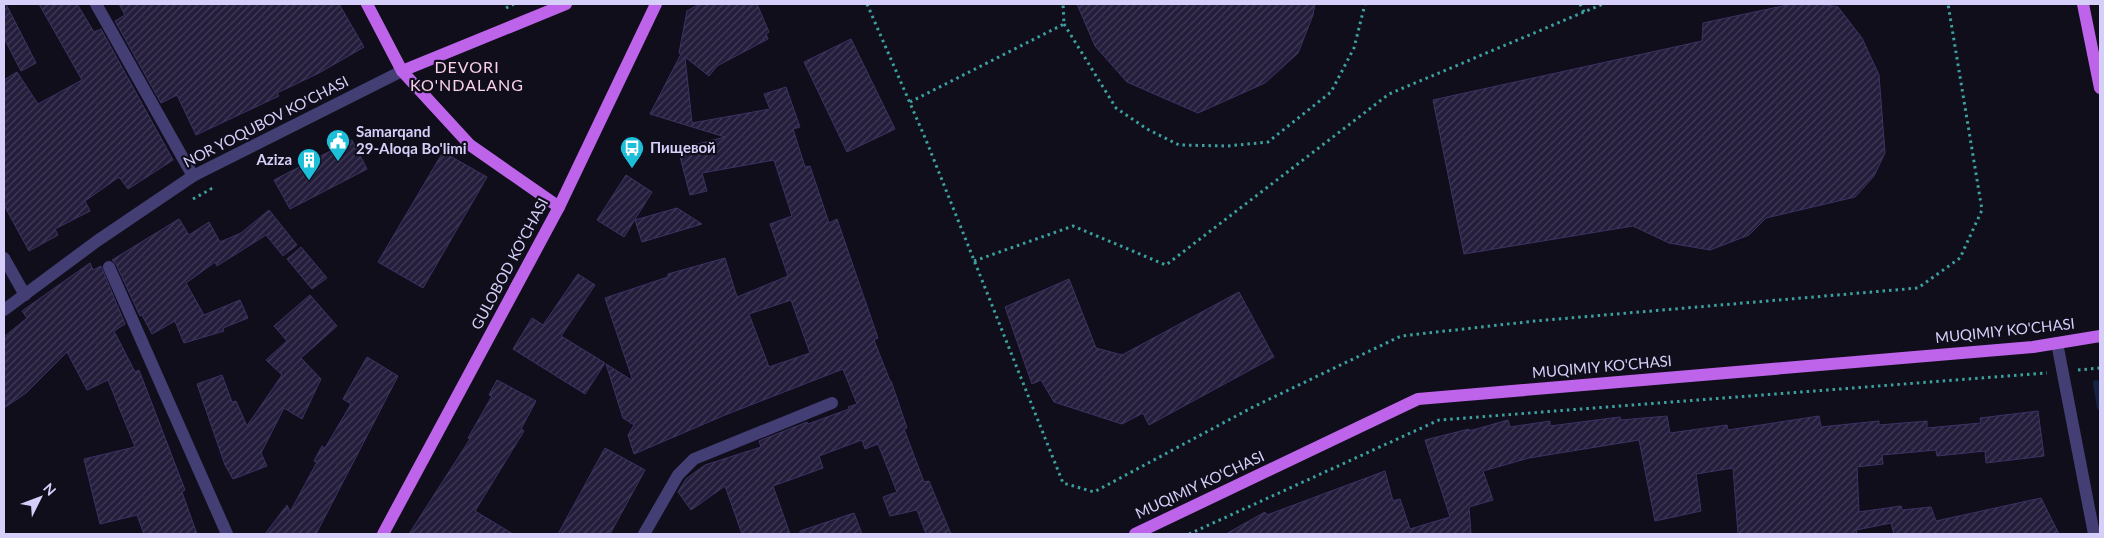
<svg xmlns="http://www.w3.org/2000/svg" width="2104" height="538" viewBox="0 0 2104 538" font-family="Lato,sans-serif">
<style>
.lines{fill:none;stroke-linecap:round;stroke-linejoin:round}
.stream{stroke:#142440;stroke-width:6}
.building{fill:url(#building-hatch);stroke:#3d3264;fill-rule:evenodd}
.path{stroke:#3ca09e;stroke-width:3;stroke-dasharray:2.5 4;stroke-linecap:butt}
.minor{stroke:#433f75;stroke-width:12}
.major{stroke:#bd64eb;stroke-width:12}
.labels{text-anchor:middle;stroke-width:4.5;stroke-linejoin:round;paint-order:stroke}
.street-label{font-size:15px;fill:#d6cff9;stroke:#110e1c}
.poi-label{font-size:15px;font-weight:bold;fill:#d6cff9;stroke:#110e1c;text-anchor:start}
.neighbourhood-label{font-size:16px;letter-spacing:1px;fill:#f9d1e9;stroke:#110e1c}
</style>
<defs>
<pattern id="building-hatch" width="6" height="6" patternUnits="userSpaceOnUse" patternTransform="scale(1.25)"><rect width="6" height="6" fill="#241d3b"/><path d="M-1 1l2-2M0 6l6-6M5 7l2-2" fill="none" stroke="#433d58"/></pattern>
</defs>
<rect width="100%" height="100%" fill="#110e1c"/>
<g class="lines">
<polyline class="stream" points="2096,383 2100,407"/>
</g>
<g class="building">
<polygon points="4,4 6,4 36,63 21,71 4,38"/>
<polygon points="39,4 77,4 94,32 101,29 173,160 128,189 119,177 85,201 90,211 55,229 58,235 29,251 4,205 4,80 17,72 38,104 82,80"/>
<polygon points="119,4 339,4 364,47 319,73 277,93 279,96 196,135 177,95 161,103 115,21 125,15"/>
<path d="M 699,4 L 757,4 L 769,32 L 766,34 L 768,39 L 717,66 L 709,76 L 685,57 L 692,123 L 770,109 L 764,94 L 786,87 L 800,127 L 793,129 L 805,167 L 810,166 L 829,223 L 837,219 L 878,338 L 874,340 L 890,381 L 891,381 L 907,428 L 904,429 L 924,482 L 929,481 L 951,534 L 926,534 L 917,510 L 890,516 L 883,497 L 897,492 L 878,444 L 865,449 L 862,440 L 819,456 L 823,468 L 773,486 L 790,534 L 742,534 L 725,486 L 691,510 L 678,492 L 686,479 L 705,465 L 761,447 L 759,441 L 807,422 L 808,424 L 849,409 L 848,407 L 857,404 L 843,369 L 725,415 L 634,454 L 628,435 L 634,425 L 623,418 L 606,364 L 633,381 L 605,298 L 668,277 L 668,274 L 725,258 L 737,297 L 788,276 L 770,224 L 792,216 L 774,160 L 702,173 L 707,191 L 690,195 L 678,149 L 725,137 L 650,114 L 681,54 L 679,53 L 687,11 ZM 791,300 L 810,353 L 769,367 L 749,314 Z"/>
<polygon points="1077,4 1315,4 1313,15 1298,53 1265,83 1198,113 1127,82 1095,46"/>
<polygon points="1792,4 1820,4 1838,7 1862,38 1879,75 1885,153 1874,176 1855,197 1766,218 1749,235 1710,250 1669,243 1633,226 1464,254 1433,100 1702,41 1703,23"/>
<polygon points="851,39 895,129 847,152 804,62"/>
<polygon points="352,140 367,169 290,209 274,180"/>
<polygon points="443,152 487,177 423,288 378,262"/>
<polygon points="626,175 652,192 624,237 597,220"/>
<polygon points="677,208 702,224 642,242 635,220"/>
<polygon points="269,210 297,245 283,256 266,235 217,266 215,262 186,283 204,315 240,300 248,318 223,328 224,331 184,343 175,321 152,334 142,315 140,316 116,264 112,260 179,219 189,235 209,222 220,242 241,233"/>
<polygon points="301,247 327,278 312,289 287,259"/>
<polygon points="90,263 93,270 101,266 125,324 114,331 135,372 139,370 185,490 182,492 197,534 144,534 137,515 100,524 84,459 135,447 108,380 87,390 67,352 26,393 4,408 4,337 27,318 22,311"/>
<polygon points="578,274 595,285 561,336 605,363 585,394 513,349 532,318 543,325"/>
<polygon points="1069,279 1096,348 1122,355 1239,292 1274,357 1149,425 1143,413 1122,424 1054,402 1041,380 1032,384 1005,307"/>
<polygon points="310,295 337,326 301,358 321,379 302,419 284,408 261,453 267,466 233,479 225,465 197,384 222,375 232,402 236,401 247,426 282,375 266,360 287,341 274,326"/>
<polygon points="367,357 398,376 316,534 265,534 287,505 290,512 317,462 314,461 322,446 325,448 351,404 343,399"/>
<polygon points="497,380 536,401 521,429 524,431 475,511 513,534 409,534 470,439 468,438 492,396 489,395"/>
<polygon points="2038,411 2044,456 1986,463 1985,451 1937,456 1936,450 1882,455 1883,464 1857,467 1859,512 1901,506 1902,510 1931,507 1936,521 2041,498 2059,534 1894,534 1891,523 1856,530 1857,534 1738,534 1733,468 1696,474 1701,511 1655,521 1639,440 1529,458 1483,471 1493,500 1469,507 1471,534 1226,534 1265,512 1267,515 1385,471 1393,501 1400,499 1410,529 1450,517 1425,440 1469,429 1469,431 1508,420 1510,427 1550,421 1550,426 1620,417 1621,420 1667,416 1670,433 1727,425 1728,430 1819,416 1821,427 1879,421 1879,425 1927,421 1927,428 1981,423 1980,418"/>
<polygon points="605,448 645,470 610,534 558,534"/>
<polygon points="854,513 862,534 800,534 800,531"/>
</g>
<g class="lines">
<g class="path">
<polyline points="867,4 926,140 1063,483 1094,492 1253,407 1401,336 1535,321 1918,288 1960,258 1982,210 1948,4"/>
<polyline points="1580,4 1584,12"/>
<polyline points="506,8 514,4"/>
<polyline points="1064,24 1116,108 1147,129 1179,145 1228,146 1268,142 1331,92 1354,48 1365,4"/>
<polyline points="910,102 1064,24 1063,4"/>
<polyline points="193,199 211,189 209,185"/>
<polyline points="974,261 1073,226 1166,265 1389,94 1603,4"/>
<polyline points="2078,370 2100,368"/>
<polyline points="1189,534 1439,420 2047,373"/>
</g>
<g class="minor">
<polyline points="96,4 193,176"/>
<polyline points="4,258 25,295"/>
<polyline points="109,267 227,534"/>
<polyline points="4,310 97,241 193,176 402,71"/>
<polyline points="2057,343 2094,534"/>
<polyline points="644,534 678,475 694,459 832,403"/>
</g>
<g class="major">
<polyline points="367,4 402,71 470,145 559,207"/>
<polyline points="2083,4 2100,88"/>
<polyline points="402,71 566,4"/>
<polyline points="383,534 559,207 656,4"/>
<polyline points="1135,534 1418,399 2033,347 2100,336"/>
</g>
</g>
<defs>
<g id="civic-pin" transform="scale(1.25)"><path d="M0 17L-7.5 6A9.5 9.5 0 1 1 7.5 6Z" fill="#1cbed8" stroke="#110e1c"/><path d="M-.6-6.5H3V-4.5H.6V-3L4-1V1h2V6H-6V1h2V-1L-.6-3ZM-1.2 2.5V6h2.4V2.5Z" fill="#fff"/></g>
<g id="bus-pin" transform="scale(1.25)"><path d="M0 17L-7.5 6A9.5 9.5 0 1 1 7.5 6Z" fill="#1cbed8" stroke="#110e1c"/><path d="M-5-6H5V4H4V6H2V4H-2V6H-4V4H-5ZM-3.5-4V0h7V-4ZM-3.5 1.2v1.5H-2V1.2ZM2 1.2v1.5H3.5V1.2Z" fill="#fff"/></g>
<g id="building-pin" transform="scale(1.25)"><path d="M0 17L-7.5 6A9.5 9.5 0 1 1 7.5 6Z" fill="#1cbed8" stroke="#110e1c"/><path d="M-4-6H4V6H1V3H-1V6H-4ZM-2.5-4.3h1.7v1.8h-1.7ZM.8-4.3h1.7v1.8H.8ZM-2.5-1h1.7V.8h-1.7ZM.8-1h1.7V.8H.8Z" fill="#fff"/></g>
</defs>
<g fill-rule="evenodd">
<use href="#civic-pin" x="338" y="141"/>
<use href="#bus-pin" x="632" y="148"/>
<use href="#building-pin" x="309" y="160"/>
</g>
<g class="labels">
<g class="street-label">
<text transform="translate(266 122) rotate(-27)" y="5">NOR YOQUBOV KO'CHASI</text>
<text transform="translate(510 264) rotate(-62)" y="5">GULOBOD KO'CHASI</text>
<text transform="translate(2005 331) rotate(-6)" y="5">MUQIMIY KO'CHASI</text>
<text transform="translate(1602 367) rotate(-5)" y="5">MUQIMIY KO'CHASI</text>
<text transform="translate(1200 485) rotate(-25)" y="5">MUQIMIY KO'CHASI</text>
</g>
<g class="poi-label">
<text x="356" y="137">Samarqand<tspan x="356" dy="17">29-Aloqa Bo'limi</tspan></text>
<text x="650" y="153">Пищевой</text>
<text x="292" y="165" text-anchor="end">Aziza</text>
</g>
<g class="neighbourhood-label">
<text x="467" y="73">DEVORI<tspan x="467" dy="18">KO'NDALANG</tspan></text>
</g>
</g>
<rect width="2104" height="538" fill="none" stroke="#d6cff9" stroke-width="10"/>
<g transform="translate(40 498) rotate(48)" stroke="#110e1c" stroke-width="4" paint-order="stroke">
<path d="M0-4L9 19L0 12L-9 19Z" fill="#d6cff9"/>
<text y="-8" font-size="14" font-weight="bold" text-anchor="middle" fill="#d6cff9">N</text>
</g>
</svg>
